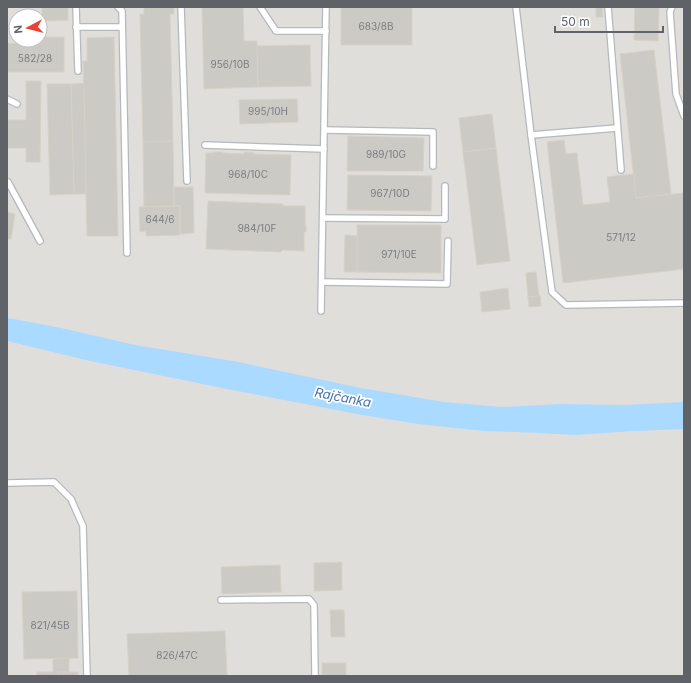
<svg xmlns="http://www.w3.org/2000/svg" width="691" height="683" viewBox="0 0 691 683" font-family="Inter,sans-serif">
<style>
.industrial{fill:#e0deda;fill-rule:evenodd}
.water{fill:#aadaff}
.building{fill:#cccac5;stroke:#d6d1c6}
.lines{fill:none;stroke-linecap:round;stroke-linejoin:round}
.service-casing{stroke:#b5b8bc;stroke-width:8}
.service{stroke:#fff;stroke-width:5.5}
.labels{text-anchor:middle;stroke-width:3.5;stroke-linejoin:round;paint-order:stroke}
.number-label{font-size:10px;fill:#7a7d7f}
.water-label{font-size:13px;font-style:italic;fill:#4174aa;stroke:#fff}
</style>
<rect width="100%" height="100%" fill="#f1efe8"/>
<path class="industrial" d="M 7,7 L 684,7 L 684,676 L 7,676 ZM 16,16 L 40,16 L 40,40 L 16,40 Z"/>
<polygon class="water" points="7,318 14,319 61,328 135,345 233,361 361,388 444,402 501,407 560,404 626,405 684,402 684,429 635,431 574,435 540,433 484,431 418,424 362,415 227,389 90,361 7,341"/>
<g class="building">
<polygon points="42,7 68,7 68,20 42,21"/>
<polygon points="144,7 174,7 174,14 170,14 173,141 143,142 140,14 144,14"/>
<polygon points="202,7 243,7 244,41 257,41 258,87 204,89"/>
<rect x="341" y="7" width="71" height="38"/>
<polygon points="596,7 602,7 603,17 596,17"/>
<polygon points="635,7 659,7 658,41 634,40"/>
<polygon points="40,37 64,37 64,72 7,72 7,43 23,44 23,40 40,40"/>
<polygon points="114,37 118,236 87,236 83,61 87,61 87,38"/>
<polygon points="310,45 311,86 258,87 257,46"/>
<polygon points="654,50 671,194 636,198 620,54"/>
<polygon points="26,81 41,81 40,162 26,162 26,148 7,148 7,120 26,120"/>
<polygon points="84,83 86,194 74,194 71,84"/>
<polygon points="47,84 71,84 74,194 50,195"/>
<polygon points="297,99 298,122 240,124 239,100"/>
<polygon points="492,114 496,148 463,152 459,118"/>
<polygon points="348,136 424,138 423,171 347,171"/>
<polygon points="564,140 566,154 577,153 583,205 610,202 607,177 634,174 636,198 684,193 684,269 563,283 547,142"/>
<polygon points="173,141 174,206 144,207 143,142"/>
<polygon points="496,148 510,261 477,265 463,152"/>
<polygon points="213,152 222,152 223,153 244,154 244,152 254,153 253,154 291,155 290,195 205,193 206,153 213,153"/>
<polygon points="348,175 432,176 431,211 347,210"/>
<polygon points="174,187 193,187 194,233 180,234 180,206 174,206"/>
<polygon points="208,201 283,204 283,206 305,206 305,225 306,225 306,232 304,232 304,251 282,250 281,252 206,249"/>
<polygon points="180,206 180,235 146,236 146,231 140,232 139,207"/>
<polygon points="7,212 15,214 11,239 7,239"/>
<polygon points="357,225 441,225 441,273 357,272"/>
<polygon points="345,235 357,236 357,272 344,272"/>
<polygon points="536,272 539,296 528,297 526,273"/>
<polygon points="508,288 510,309 482,312 480,292"/>
<polygon points="539,295 540,295 541,306 529,307 528,297 539,296"/>
<polygon points="342,562 342,590 314,591 314,563"/>
<polygon points="280,565 281,592 222,594 221,567"/>
<polygon points="77,591 78,658 24,659 22,592"/>
<polygon points="330,610 344,610 345,637 331,637"/>
<polygon points="225,631 227,676 129,676 127,634"/>
<polygon points="69,658 69,672 58,672 58,676 37,676 37,672 53,672 53,659"/>
<rect x="322" y="663" width="24" height="13"/>
<rect x="58" y="672" width="20" height="4"/>
</g>
<g class="lines">
<g class="service-casing">
<g id="service">
<polyline points="76,7 78,71"/>
<polyline points="118,7 122,11 127,253"/>
<polyline points="181,7 187,181"/>
<polyline points="260,7 276,31 326,31"/>
<polyline points="516,7 531,135 552,292 566,305 684,303"/>
<polyline points="608,7 621,170"/>
<polyline points="672,7 670,12 676,94 684,116"/>
<polyline points="76,27 122,27"/>
<polyline points="7,99 17,104"/>
<polyline points="325,130 433,132 433,166"/>
<polyline points="531,135 617,128"/>
<polyline points="205,145 324,149"/>
<polyline points="7,182 8,182 40,241"/>
<polyline points="323,218 445,219 445,186"/>
<polyline points="322,282 447,284 448,241"/>
<polyline points="321,311 326,7"/>
<polyline points="7,483 54,482 71,499 83,526 87,676"/>
<polyline points="221,600 309,599 314,605 315,676"/>
</g>
</g>
<use href="#service" class="service"/>
</g>
<g class="labels">
<g class="number-label">
<text x="376" y="30">683/8B</text>
<text x="35" y="62">582/28</text>
<text x="230" y="68">956/10B</text>
<text x="268" y="115">995/10H</text>
<text x="386" y="158">989/10G</text>
<text x="248" y="178">968/10C</text>
<text x="390" y="197">967/10D</text>
<text x="160" y="223">644/6</text>
<text x="257" y="232">984/10F</text>
<text x="621" y="241">571/12</text>
<text x="399" y="258">971/10E</text>
<text x="50" y="629">821/45B</text>
<text x="177" y="659">826/47C</text>
</g>
<g class="water-label">
<text transform="translate(343 397) rotate(11)" y="5">Rajčanka</text>
</g>
</g>
<rect width="691" height="683" fill="none" stroke="#5f6368" stroke-width="16"/>
<g transform="translate(28 28) rotate(263)"><circle r="19" fill="#ffffff" stroke="#bfc1c3"/>
<path d="M0-3L7 15L0 10L-7 15Z" fill="#ea4335"/>
<text y="-6" font-size="11" font-weight="bold" text-anchor="middle" fill="#5f6368">N</text>
</g>
<path d="M555 26v6h108v-6" fill="none" stroke="#5f6368" stroke-width="2"/>
<text x="561" y="26" font-size="12" fill="#5f6368" stroke="#ffffff" stroke-width="3" paint-order="stroke">50 m</text>
</svg>
